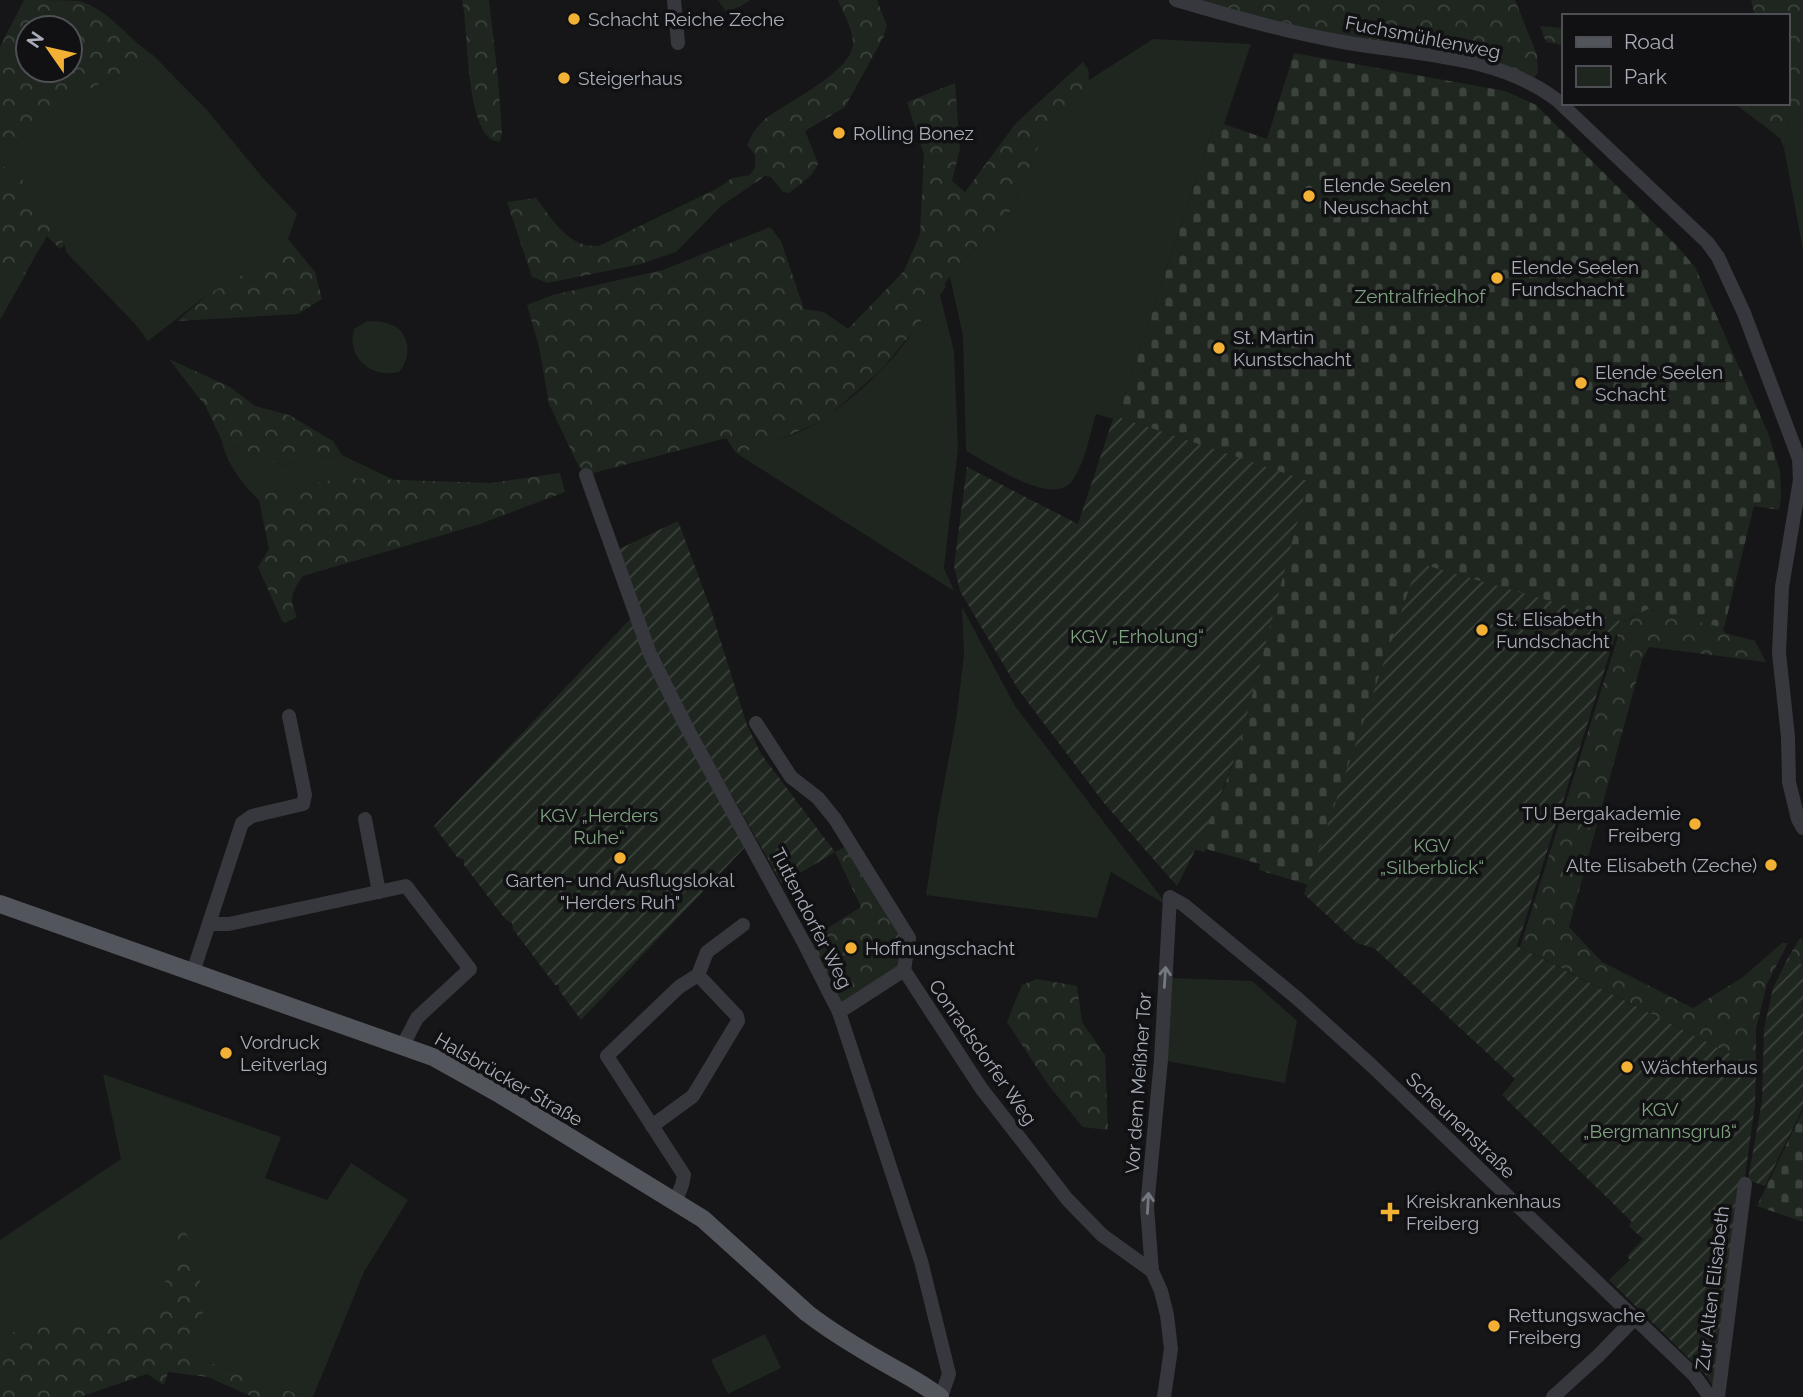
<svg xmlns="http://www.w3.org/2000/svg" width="1803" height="1397" viewBox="0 0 1803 1397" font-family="Raleway,sans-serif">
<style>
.green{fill:#1e261f}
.forest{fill:url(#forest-crowns);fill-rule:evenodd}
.cemetery{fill:url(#cemetery-stones)}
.garden{fill:url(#garden-furrows)}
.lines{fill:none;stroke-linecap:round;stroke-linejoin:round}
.minor{stroke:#37383d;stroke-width:14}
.major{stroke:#53555c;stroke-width:18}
.oneway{stroke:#757881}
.poi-dot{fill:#f2b134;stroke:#111113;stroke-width:2.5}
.labels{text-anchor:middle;stroke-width:7;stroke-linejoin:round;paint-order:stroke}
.poi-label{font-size:19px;fill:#a8adb8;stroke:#111113;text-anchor:start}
.street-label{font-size:19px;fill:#a8adb8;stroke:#111113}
.park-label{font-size:19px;fill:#7fa381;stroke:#111113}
</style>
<defs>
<pattern id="forest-crowns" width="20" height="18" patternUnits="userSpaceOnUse" patternTransform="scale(1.75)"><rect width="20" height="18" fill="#1e261f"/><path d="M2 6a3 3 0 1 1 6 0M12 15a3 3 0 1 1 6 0" fill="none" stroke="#3c433d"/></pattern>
<pattern id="cemetery-stones" width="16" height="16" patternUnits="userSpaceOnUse" patternTransform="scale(1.75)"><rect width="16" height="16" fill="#1e261f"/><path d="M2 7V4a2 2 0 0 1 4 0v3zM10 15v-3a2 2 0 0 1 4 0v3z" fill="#3c433d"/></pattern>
<pattern id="garden-furrows" width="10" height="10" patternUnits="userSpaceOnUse" patternTransform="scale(1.75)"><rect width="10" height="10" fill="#1e261f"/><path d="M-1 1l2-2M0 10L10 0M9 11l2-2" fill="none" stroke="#3c433d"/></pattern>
</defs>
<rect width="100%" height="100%" fill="#161618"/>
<g class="green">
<path d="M 1153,39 L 1251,44 L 1224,124 L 1215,121 L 1118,417 L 1113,419 L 1096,414 C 1090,435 1085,461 1073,480 C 1053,509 989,463 966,451 L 963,336 L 950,277 L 985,237 L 1001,228 L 1016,200 L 1036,151 L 1089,80 Z"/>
<polygon points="154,56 206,109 263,178 297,214 288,239 264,263 210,293 148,341 135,324 67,253 61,236 5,166 0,170 0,162 13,155 17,143 37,125 88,90"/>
<polygon points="1787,115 1795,115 1803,122 1803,250 1784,148 1788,135"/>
<polygon points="0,266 26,274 0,320"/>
<path d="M 942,277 L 946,287 L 940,295 L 954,351 L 958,448 L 944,568 L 954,591 L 736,453 C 763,447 803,433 826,417 C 875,383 921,334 942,277 Z"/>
<path d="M 367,321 C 375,322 383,321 390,324 C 411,332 412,357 399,372 C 372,379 346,358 354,329 Z"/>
<path d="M 222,441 L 281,465 L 342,455 L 394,480 C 370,481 273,487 259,500 C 244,486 225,462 222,441 Z"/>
<polygon points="962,607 1015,706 1168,906 1111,872 1097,918 926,895 938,816 956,720 964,655"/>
<polygon points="1172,978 1252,981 1297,1021 1285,1083 1167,1061"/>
<polygon points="103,1074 281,1137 265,1178 327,1200 351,1163 408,1200 364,1272 313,1397 305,1397 189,1355 181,1221 169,1271 152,1316 0,1335 0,1240 121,1159"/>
<polygon points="765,1334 781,1368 728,1394 711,1360"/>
</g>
<g class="forest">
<path d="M 24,0 C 42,0 63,0 79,1 C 109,9 129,40 154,56 L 88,90 L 37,125 L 17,143 L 13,155 L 0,162 L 0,47 ZM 28,28 L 70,28 L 70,70 L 28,70 Z"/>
<path d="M 462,0 L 489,0 L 498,78 L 502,132 L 500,142 C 464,141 469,26 462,0 Z"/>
<polygon points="718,0 751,0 727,13"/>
<path d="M 838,0 L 877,0 L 887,26 L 883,38 L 845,107 L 805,131 L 818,163 C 815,175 799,185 789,193 L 783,192 L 771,177 L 765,176 L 721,206 L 676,252 L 641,264 L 548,283 L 532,277 L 507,202 L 536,198 C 553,220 568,248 599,246 L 718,188 L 732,178 L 750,175 L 755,167 L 755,155 L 747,145 C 751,136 755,129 762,122 C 781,104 856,72 853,41 C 852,28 843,12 838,0 Z"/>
<polygon points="1176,0 1515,0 1537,55 1538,73 1530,83"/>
<polygon points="1751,0 1803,0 1803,122 1795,115 1787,115 1788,135 1784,148 1780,138 1734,103 1787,103 1787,16 1755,16"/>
<polygon points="1540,26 1563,28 1563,45 1546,42"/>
<polygon points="1083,62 1088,69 1089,80 1036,151 1016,200 1001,228 985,237 950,277 939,290 917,327 881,370 825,419 764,447 736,453 726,438 586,475 578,465 549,404 539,347 527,305 553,295 663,270 770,227 781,241 804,309 824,312 848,329 904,271 920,234 924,155 907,102 955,83 960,149 952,181 965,192 1016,123"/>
<polygon points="5,166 14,168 61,236 64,246 60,249 47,236 25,274 0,266 0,170"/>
<polygon points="288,239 315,272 322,299 298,314 177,321 210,293 264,263"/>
<polygon points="169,359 230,387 255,406 289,415 333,441 342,455 281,465 222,441 206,407"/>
<path d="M 560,473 L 565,492 L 477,525 L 303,576 C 292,592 288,598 297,617 L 285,623 L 282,621 L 258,567 L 269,549 L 259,500 L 265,494 L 340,478 L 491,483 Z"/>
<polygon points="1648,609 1722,627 1725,633 1755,641 1766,662 1649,647 1642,660 1569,927 1602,962 1693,1008 1743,977 1782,943 1788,943 1767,984 1756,1029 1756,1067 1520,947 1618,637 1616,633 1620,621 1624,622"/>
<polygon points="850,844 909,938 904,970 839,1012 804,943 861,907 835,852"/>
<polygon points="1800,938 1803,939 1803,965 1788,958"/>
<polygon points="1037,979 1077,986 1082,1022 1105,1055 1108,1130 1083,1127 1049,1086 1007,1022 1022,985"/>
<polygon points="181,1219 199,1268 203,1319 189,1355 305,1397 253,1397 208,1377 168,1372 164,1385 147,1374 80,1397 0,1397 0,1335 63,1321 117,1320 152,1316 169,1271"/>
</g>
<g class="cemetery">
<polygon points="1294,53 1505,91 1536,105 1676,245 1695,267 1768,433 1780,471 1781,498 1779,510 1754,506 1724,628 1648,609 1623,622 1418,564 1308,885 1259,870 1260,864 1206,849 1204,852 1194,849 1223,790 1237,753 1307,481 1118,417 1215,121 1267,139"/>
<polygon points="1803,1110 1803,1222 1757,1206"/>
</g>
<g class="garden">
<polygon points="1118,417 1308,481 1237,753 1208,825 1177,886 1104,803 1018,689 960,591 954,566 967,467 1078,524 1113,419"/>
<polygon points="678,521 710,607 747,725 761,754 835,852 782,884 669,684 615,551"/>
<polygon points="1418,563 1620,621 1517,946 1756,1067 1755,1105 1715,1389 1706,1375 1609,1280 1630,1260 1627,1256 1643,1239 1629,1226 1632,1222 1502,1095 1515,1079 1374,948 1357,943 1304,894"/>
<polygon points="633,616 748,844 581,1020 559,990 559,985 555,985 513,929 512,923 506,920 464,865 464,860 457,857 434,826"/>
<polygon points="1788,958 1803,965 1803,1107 1765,1186 1748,1180 1762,1101 1764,1029 1773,988"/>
</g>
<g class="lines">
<g class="minor">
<polyline points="674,0 678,43"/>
<path d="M 1176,0 C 1231,16 1286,32 1343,42 C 1414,55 1497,54 1557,100 L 1707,242 L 1718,257 L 1744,313 L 1799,459 L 1800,480 L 1782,587 L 1779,653 L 1788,737 L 1789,782 L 1798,819 L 1803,828"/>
<polyline points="586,475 650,654 688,730 804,943 839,1012 921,1261 949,1374 941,1397"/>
<polyline points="756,723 791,777 818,798 835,819 909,938 904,970 981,1088 1067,1199 1102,1235 1152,1271 1161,1291 1167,1315 1171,1349 1164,1397"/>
<polyline points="365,819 379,892"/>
<polyline points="210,924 229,924 406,886 470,969 417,1018 403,1045"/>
<polyline points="193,972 242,823 252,816 303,804 305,795 289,716"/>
<polyline points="839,1012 904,970"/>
<polyline points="652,1126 693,1096 738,1021 737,1016 698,975"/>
<polyline points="675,1202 682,1185 684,1175 607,1056 679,987 698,975 707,952 743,925"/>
<polyline points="1152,1271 1147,1207 1161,1060 1170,897 1184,905 1298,999 1371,1065 1694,1375 1710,1397"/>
<polyline points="1553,1397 1598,1356 1635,1318"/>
<polyline points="1718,1397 1745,1184"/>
</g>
<path class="major" d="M 0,904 L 433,1057 L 501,1095 L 703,1219 L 807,1313 C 829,1330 852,1344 876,1358 C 898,1371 920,1381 940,1397"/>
</g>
<defs><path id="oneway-shaft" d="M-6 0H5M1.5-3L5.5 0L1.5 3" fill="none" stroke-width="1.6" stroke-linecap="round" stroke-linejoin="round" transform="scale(1.75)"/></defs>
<g class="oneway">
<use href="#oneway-shaft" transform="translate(1165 977) rotate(-86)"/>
<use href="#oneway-shaft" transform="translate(1148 1203) rotate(-87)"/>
</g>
<g class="poi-dot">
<circle cx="574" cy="19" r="7"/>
<circle cx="564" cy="78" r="7"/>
<circle cx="839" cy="133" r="7"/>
<circle cx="1309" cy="196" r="7"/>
<circle cx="1497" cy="278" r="7"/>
<circle cx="1219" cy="348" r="7"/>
<circle cx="1581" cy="383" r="7"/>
<circle cx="1482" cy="630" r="7"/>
<circle cx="1695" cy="824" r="7"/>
<circle cx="620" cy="858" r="7"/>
<circle cx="1771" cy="865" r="7"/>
<circle cx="851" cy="948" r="7"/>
<circle cx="226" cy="1053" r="7"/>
<circle cx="1627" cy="1067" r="7"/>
<path d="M1386.5 1201.5h7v7h7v7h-7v7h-7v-7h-7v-7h7z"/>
<circle cx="1494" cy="1326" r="7"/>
</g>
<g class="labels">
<g class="poi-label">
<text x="588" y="26">Schacht Reiche Zeche</text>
<text x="578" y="85">Steigerhaus</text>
<text x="853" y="140">Rolling Bonez</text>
<text x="1323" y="192">Elende Seelen<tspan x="1323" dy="22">Neuschacht</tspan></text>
<text x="1511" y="274">Elende Seelen<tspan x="1511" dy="22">Fundschacht</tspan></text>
<text x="1233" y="344">St. Martin<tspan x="1233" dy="22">Kunstschacht</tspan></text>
<text x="1595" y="379">Elende Seelen<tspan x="1595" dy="22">Schacht</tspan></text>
<text x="1496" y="626">St. Elisabeth<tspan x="1496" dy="22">Fundschacht</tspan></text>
<text x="1681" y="820" text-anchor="end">TU Bergakademie<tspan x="1681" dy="22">Freiberg</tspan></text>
<text x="1757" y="872" text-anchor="end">Alte Elisabeth (Zeche)</text>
<text x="620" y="887" text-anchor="middle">Garten- und Ausflugslokal<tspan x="620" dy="22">"Herders Ruh"</tspan></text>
<text x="865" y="955">Hoffnungschacht</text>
<text x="240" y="1049">Vordruck<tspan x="240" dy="22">Leitverlag</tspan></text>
<text x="1641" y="1074">Wächterhaus</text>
<text x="1406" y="1208">Kreiskrankenhaus<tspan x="1406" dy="22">Freiberg</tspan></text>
<text x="1508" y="1322">Rettungswache<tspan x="1508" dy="22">Freiberg</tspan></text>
</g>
<g class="street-label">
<text transform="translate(1423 37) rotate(11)" y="7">Fuchsmühlenweg</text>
<text transform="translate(812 918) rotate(63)" y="7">Tuttendorfer Weg</text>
<text transform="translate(983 1052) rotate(55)" y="7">Conradsdorfer Weg</text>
<text transform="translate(509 1079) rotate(30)" y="7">Halsbrücker Straße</text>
<text transform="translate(1138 1083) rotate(-86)" y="7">Vor dem Meißner Tor</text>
<text transform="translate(1461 1125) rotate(44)" y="7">Scheunenstraße</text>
<text transform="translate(1712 1288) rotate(-83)" y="7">Zur Alten Elisabeth</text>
</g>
<g class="park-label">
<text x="1420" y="303">Zentralfriedhof</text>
<text x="1137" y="643">KGV „Erholung“</text>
<text x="599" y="822">KGV „Herders<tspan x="599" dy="22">Ruhe“</tspan></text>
<text x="1432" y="852">KGV<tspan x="1432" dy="22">„Silberblick“</tspan></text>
<text x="1660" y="1116">KGV<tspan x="1660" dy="22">„Bergmannsgruß“</tspan></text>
</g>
</g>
<rect x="1562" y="14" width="228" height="91" fill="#111113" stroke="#4d4f55" stroke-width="2"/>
<rect x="1576" y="37" width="35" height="10" fill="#53555c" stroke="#4d4f55" stroke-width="2"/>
<text x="1624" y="49" font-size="21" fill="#a8adb8">Road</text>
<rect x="1576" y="66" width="35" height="21" fill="#1e261f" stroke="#4d4f55" stroke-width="2"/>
<text x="1624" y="84" font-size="21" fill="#a8adb8">Park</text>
<g transform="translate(49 49) rotate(304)"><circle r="33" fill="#111113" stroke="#4d4f55" stroke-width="2"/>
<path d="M0-5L12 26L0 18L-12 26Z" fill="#f2b134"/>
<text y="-10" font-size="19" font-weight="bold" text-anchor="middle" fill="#a8adb8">N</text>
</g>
</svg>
